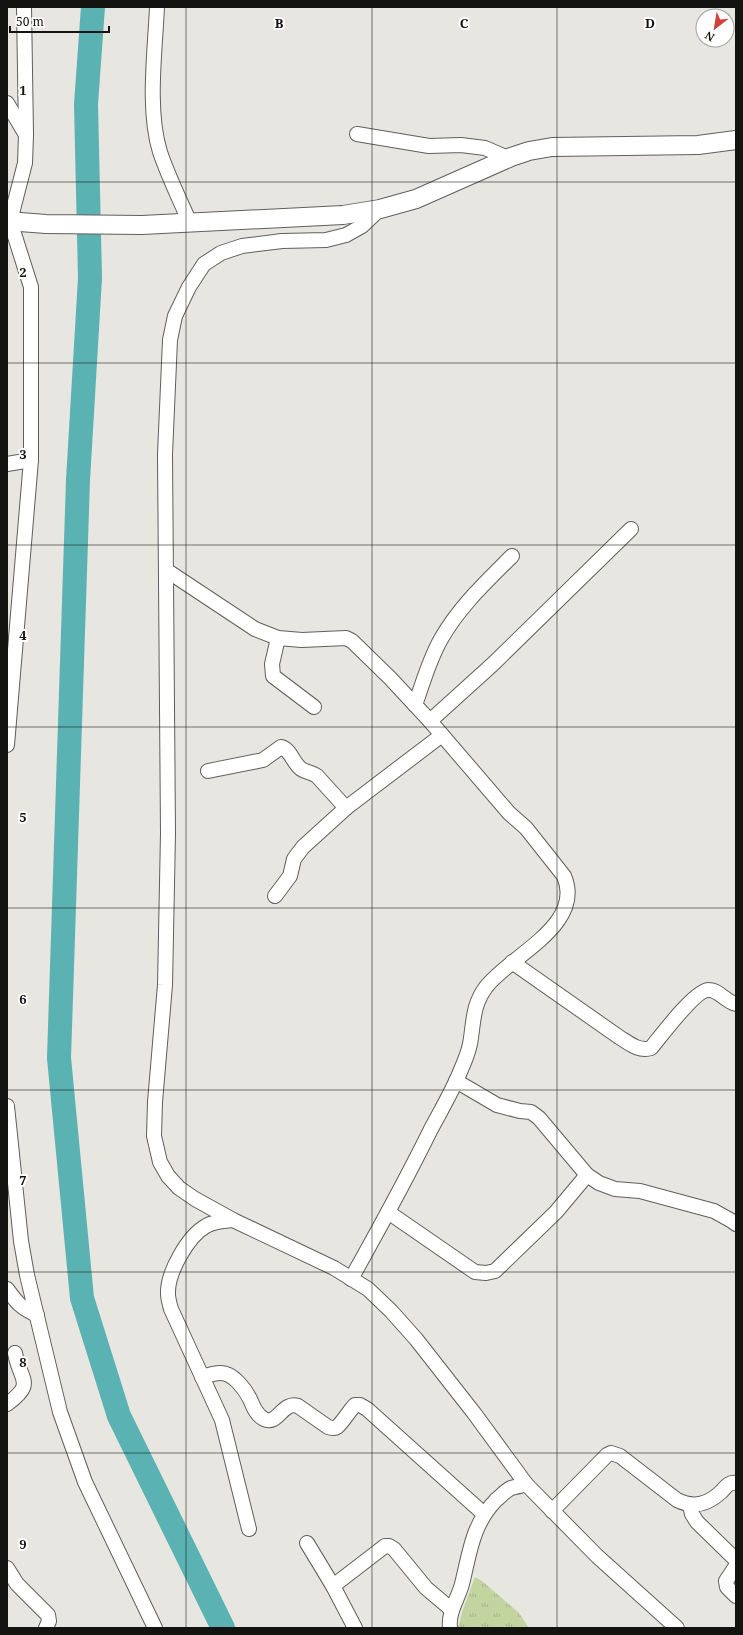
<svg xmlns="http://www.w3.org/2000/svg" width="743" height="1635" viewBox="0 0 743 1635" font-family="'Noto Serif',serif">
<style>
.grass{fill:url(#grass-tufts)}
.lines{fill:none;stroke-linecap:round;stroke-linejoin:round}
.river{stroke:#5bb2b2;stroke-width:24}
.minor-casing{stroke:#605f5a;stroke-width:16}
.tertiary-casing{stroke:#605f5a;stroke-width:20}
.minor{stroke:#fff;stroke-width:14}
.tertiary{stroke:#fff;stroke-width:18}
.grid{fill:none;stroke:#131311;stroke-width:1;stroke-opacity:0.55}
.grid-label{font-size:13px;text-anchor:middle;font-weight:bold;fill:#131311;stroke:#fff;stroke-width:4;stroke-linejoin:round;paint-order:stroke}
</style>
<defs>
<pattern id="grass-tufts" width="24" height="20" patternUnits="userSpaceOnUse"><rect width="24" height="20" fill="#c2d4a0"/><path d="M3 7l-1-3M5 7V3M7 7l1-3M15 17l-1-3M17 17v-4M19 17l1-3" fill="none" stroke="#a6b589"/></pattern>
</defs>
<rect width="100%" height="100%" fill="#e7e6e0"/>
<polygon class="grass" points="475,1577 482,1581 519,1613 529,1628 458,1628 462,1612"/>
<g class="lines">
<polyline class="river" points="93,7 86,104 90,278 78,480 59,1058 82,1298 119,1416 223,1628"/>
<g class="minor-casing">
<g id="minor">
<polyline points="24,7 26,134"/>
<path d="M 157,7 C 155,52 147,110 160,152 C 168,176 180,200 190,223"/>
<polyline points="7,103 26,135 25,163 10,221 31,287 31,460 7,745"/>
<polyline points="357,134 429,146 461,145 485,148 508,158"/>
<polyline points="380,209 362,226 346,235 326,240 282,241 242,246 221,253 204,264 189,287 175,316 170,340 165,454 168,833 165,985 155,1102 154,1136 160,1162 168,1176 179,1188 195,1199 233,1220 334,1268 368,1289 391,1311 416,1339 474,1413 526,1484 597,1556 677,1628"/>
<polyline points="7,464 31,460"/>
<path d="M 166,570 L 255,629 L 278,638 L 302,640 L 346,638 L 352,641 L 390,678 L 430,721 L 509,813 L 526,828 L 564,876 C 585,925 511,955 486,987 C 472,1006 474,1022 470,1044 C 468,1054 464,1063 460,1072 C 452,1092 441,1110 431,1129 C 406,1180 379,1229 351,1279"/>
<polyline points="278,638 272,664 273,676 314,707"/>
<path d="M 415,705 C 423,683 429,660 441,639 C 459,607 486,582 512,556"/>
<polyline points="430,721 493,664 631,529"/>
<path d="M 208,771 L 263,760 L 281,747 C 291,750 292,761 300,768 C 304,772 312,772 317,776 L 346,808"/>
<polyline points="275,896 290,876 294,859 303,847 346,808 442,735"/>
<path d="M 512,962 L 619,1037 C 629,1043 639,1052 651,1048 C 661,1036 696,989 709,990 C 719,990 726,1002 736,1004"/>
<polyline points="456,1081 497,1105 520,1111 531,1112 539,1118 587,1175 599,1183 615,1189 640,1191 714,1211 732,1221 736,1224"/>
<polyline points="7,1106 21,1241 27,1275 60,1412 85,1482 155,1628"/>
<polyline points="388,1212 475,1272 486,1273 495,1271 556,1212 587,1175"/>
<path d="M 233,1220 C 225,1221 214,1221 206,1226 C 188,1236 167,1273 168,1294 C 168,1299 170,1305 171,1309 L 222,1420 L 249,1529"/>
<path d="M 7,1289 C 17,1303 21,1308 37,1315"/>
<path d="M 202,1377 C 208,1375 215,1373 221,1373 C 233,1373 245,1389 250,1399 C 253,1406 256,1415 264,1419 C 278,1426 282,1401 298,1406 L 328,1427 C 331,1428 334,1429 337,1427 C 343,1422 349,1411 355,1405 L 360,1405 L 367,1409 L 484,1514"/>
<path d="M 7,1404 C 36,1383 20,1381 15,1353"/>
<polyline points="690,1505 692,1514 697,1522 736,1560"/>
<path d="M 552,1511 L 607,1455 L 611,1453 L 620,1456 L 677,1500 C 693,1508 707,1505 721,1492 C 726,1487 728,1482 736,1483"/>
<polyline points="307,1543 333,1586 355,1628"/>
<polyline points="736,1566 726,1581 727,1587 736,1596"/>
<polyline points="7,1568 17,1584 48,1615 49,1621 46,1628"/>
<polyline points="333,1586 385,1546 389,1546 394,1549 426,1588 452,1610"/>
<path d="M 450,1628 C 448,1612 458,1599 462,1584 C 470,1552 472,1525 496,1500 C 501,1496 505,1491 511,1488 C 515,1487 521,1486 526,1484"/>
</g>
</g>
<g class="tertiary-casing">
<polyline id="tertiary" points="7,221 46,224 142,225 343,215 380,209 416,199 511,157 529,151 552,147 698,145 736,140"/>
</g>
<use href="#minor" class="minor"/>
<use href="#tertiary" class="tertiary"/>
</g>
<path class="grid" d="M 186,7 L 186,1628M 372,7 L 372,1628M 557,7 L 557,1628M 7,182 L 736,182M 7,363 L 736,363M 7,545 L 736,545M 7,727 L 736,727M 7,908 L 736,908M 7,1090 L 736,1090M 7,1272 L 736,1272M 7,1453 L 736,1453"/>
<g class="grid-label">
<text x="279" y="28">B</text>
<text x="464" y="28">C</text>
<text x="650" y="28">D</text>
<text x="23" y="95">1</text>
<text x="23" y="277">2</text>
<text x="23" y="459">3</text>
<text x="23" y="640">4</text>
<text x="23" y="822">5</text>
<text x="23" y="1004">6</text>
<text x="23" y="1185">7</text>
<text x="23" y="1367">8</text>
<text x="23" y="1549">9</text>
</g>
<rect width="743" height="1635" fill="none" stroke="#131311" stroke-width="16"/>
<g transform="translate(715 28) rotate(211)"><circle r="19" fill="#ffffff" stroke="#a1a1a0"/>
<path d="M0-3L7 15L0 10L-7 15Z" fill="#d0413c"/>
<text y="-6" font-size="11" font-weight="bold" text-anchor="middle" fill="#131311">N</text>
</g>
<path d="M10 26v6h99v-6" fill="none" stroke="#131311" stroke-width="2"/>
<text x="16" y="26" font-size="12" fill="#131311" stroke="#ffffff" stroke-width="3" paint-order="stroke">50 m</text>
</svg>
